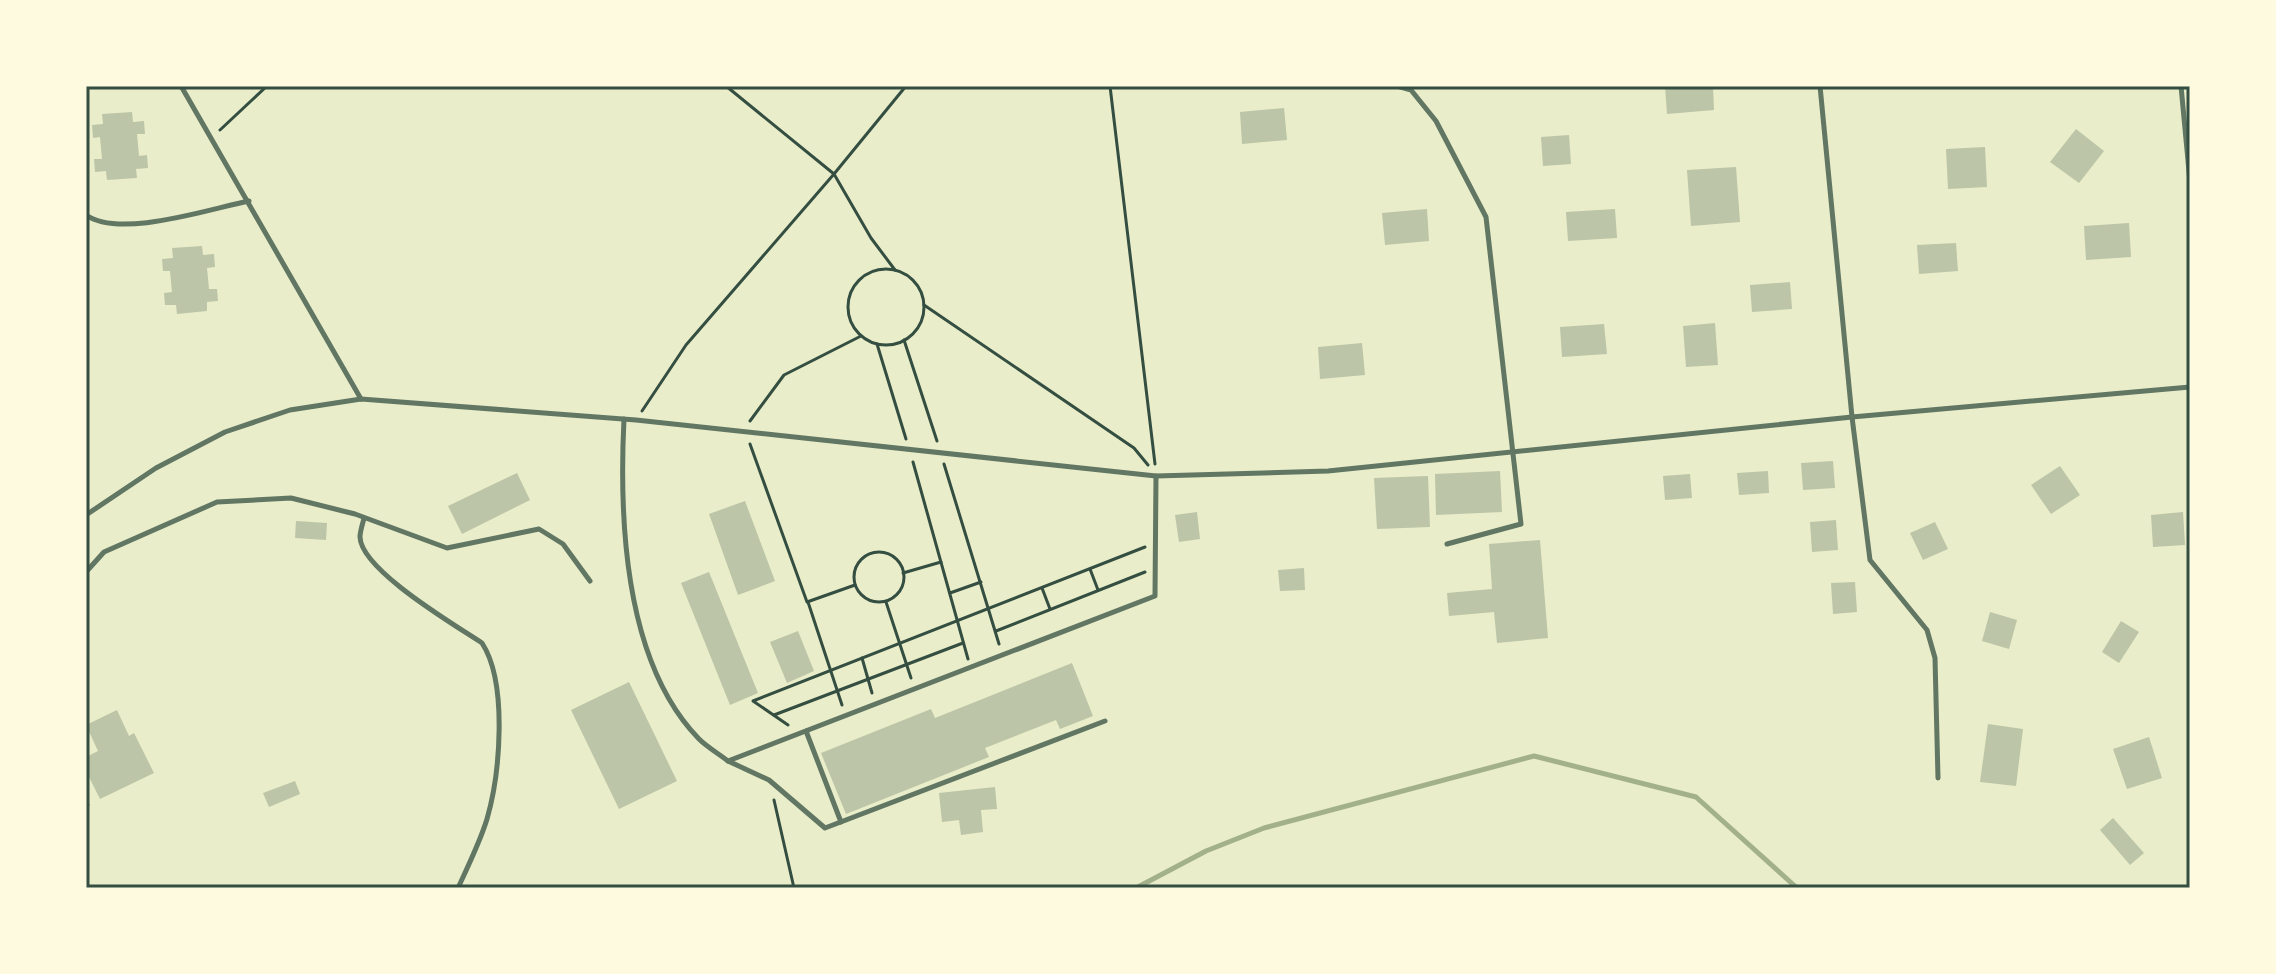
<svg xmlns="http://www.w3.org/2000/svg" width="2276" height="974" viewBox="0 0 2276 974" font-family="'Libre Baskerville',serif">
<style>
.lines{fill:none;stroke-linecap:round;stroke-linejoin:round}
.stream{stroke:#a3b18a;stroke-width:5}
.building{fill:#bcc5a7}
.path{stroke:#344e41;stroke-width:3}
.service{stroke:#617663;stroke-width:5}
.neatline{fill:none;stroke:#344e41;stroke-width:3}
</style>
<rect width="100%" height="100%" fill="#e9edc9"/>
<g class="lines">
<polyline class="stream" points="1136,888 1206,851 1264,828 1534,756 1696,797 1797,888"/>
</g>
<g class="building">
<polygon points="1665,86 1713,86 1714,110 1667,114"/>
<polygon points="1284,108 1287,140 1242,144 1240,112"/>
<polygon points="132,112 133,122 144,121 145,134 137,134 139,156 147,155 148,168 136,169 137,178 107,180 106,171 95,172 94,159 102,159 100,137 93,138 92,125 103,124 102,114"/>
<polygon points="2076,129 2104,151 2079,183 2050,162"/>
<polygon points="1569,135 1571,164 1543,166 1541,137"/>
<polygon points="1985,147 1987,187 1948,189 1946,149"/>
<polygon points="1736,167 1740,222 1691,226 1687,170"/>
<polygon points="1427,209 1429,241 1385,245 1382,213"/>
<polygon points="1615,209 1617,238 1568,241 1566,212"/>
<polygon points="2129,223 2131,257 2086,260 2084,226"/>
<polygon points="1956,243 1958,271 1919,274 1917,245"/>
<polygon points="202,246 203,255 214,254 215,267 207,268 209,289 217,289 218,301 207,302 207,311 177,314 176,305 165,305 164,293 172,292 170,271 163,271 162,259 173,258 172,248"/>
<polygon points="1790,282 1792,309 1752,312 1750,285"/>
<polygon points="1715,323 1718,365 1686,367 1683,326"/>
<polygon points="1604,324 1607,354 1562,357 1560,327"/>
<polygon points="1362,343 1365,375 1320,379 1318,347"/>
<polygon points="1833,461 1835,488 1803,490 1801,463"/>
<polygon points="2060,466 2080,495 2051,514 2031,485"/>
<polygon points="1500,471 1502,512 1436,515 1435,474"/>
<polygon points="1768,471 1769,493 1739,495 1737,473"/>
<polygon points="517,473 530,500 462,534 448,506"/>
<polygon points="1690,474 1692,498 1665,500 1663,476"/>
<polygon points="1428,476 1430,527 1377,529 1374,478"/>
<polygon points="745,501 775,581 738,595 709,514"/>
<polygon points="1197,512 1200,539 1179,542 1175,515"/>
<polygon points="2183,512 2185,545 2153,547 2151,515"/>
<polygon points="1836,520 1838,550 1812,552 1810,522"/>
<polygon points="296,521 327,523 326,540 295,538"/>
<polygon points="1935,522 1948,549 1923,560 1910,533"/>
<polygon points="1540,540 1548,638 1497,643 1494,612 1449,616 1447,593 1492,589 1489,544"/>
<polygon points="1304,568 1305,590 1280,591 1278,570"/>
<polygon points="709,572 758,693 730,705 681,583"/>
<polygon points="1855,582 1857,612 1833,614 1831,583"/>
<polygon points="1990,612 2017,620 2009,649 1982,641"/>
<polygon points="2121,621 2139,632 2119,663 2102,652"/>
<polygon points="798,631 814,671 787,683 770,642"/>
<polygon points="1072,663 1093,716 1060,729 1056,720 985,748 989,757 846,814 821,753 931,709 935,718"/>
<polygon points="629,682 677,781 619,809 571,710"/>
<polygon points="117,710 129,736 134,733 154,773 100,799 86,771 86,757 98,751 86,725"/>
<polygon points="1988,724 2023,729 2016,786 1980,782"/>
<polygon points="2149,737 2162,778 2127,789 2113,749"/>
<polygon points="295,781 300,794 269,807 263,793"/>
<polygon points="995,787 997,809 981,810 983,832 961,835 959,820 942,822 939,793"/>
<polygon points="2113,818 2144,853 2130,865 2100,830"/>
</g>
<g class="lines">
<g class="path">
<polyline points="726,86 834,174 906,86"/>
<polyline points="1110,86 1155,464"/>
<polyline points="220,130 267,86"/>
<circle cx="886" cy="307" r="38"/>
<polyline points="924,305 1134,448 1148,465"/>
<polyline points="904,340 937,441"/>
<polyline points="877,344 906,439"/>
<polyline points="642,411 686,345 834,174 871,238 895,270"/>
<polyline points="750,421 784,375 861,336"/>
<polyline points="750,444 807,602 855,585"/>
<polyline points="913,462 968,659"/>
<polyline points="944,464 999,644"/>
<circle cx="879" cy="577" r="25"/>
<polyline points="1090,569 1098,590"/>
<polyline points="903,573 941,562"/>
<polyline points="1042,588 1050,609"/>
<polyline points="950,593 981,582"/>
<polyline points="808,602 842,705"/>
<polyline points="886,602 911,678"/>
<polyline points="996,631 1145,572"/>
<polyline points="862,658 872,693"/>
<polyline points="774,715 963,643"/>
<polyline points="788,725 753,701 1145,547"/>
<polyline points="774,800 794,888"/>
</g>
<g class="service">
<polyline points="181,86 361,399"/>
<polyline points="1397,86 1411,90 1436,121 1486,217 1521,524 1447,544"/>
<polyline points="1820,86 1852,417 1870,560 1927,630 1935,658 1938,778"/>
<polyline points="2181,86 2190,182"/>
<path d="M 86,215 C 120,239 209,209 249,201"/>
<path d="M 624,419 C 619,519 624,662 699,739 C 707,747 719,754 728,761 L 1155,596 L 1156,476"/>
<polyline points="86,515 156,468 225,432 290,410 361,399 636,420 1156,476 1328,471 1852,417 2190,387"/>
<path d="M 364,518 C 363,523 360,531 360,537 C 361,570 455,625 482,643 C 508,683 500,774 487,819 C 480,842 468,866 458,888"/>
<polyline points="86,572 104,552 217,502 291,498 355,514 447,548 539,529 563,544 590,581"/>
<polyline points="806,731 841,822"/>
<polyline points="728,761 769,780 825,828 1105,721"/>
<polyline points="86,804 87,805"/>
</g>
</g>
<rect width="2276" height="974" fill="none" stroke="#fefae0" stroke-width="176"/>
<rect x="88" y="88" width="2100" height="798" class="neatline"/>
</svg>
